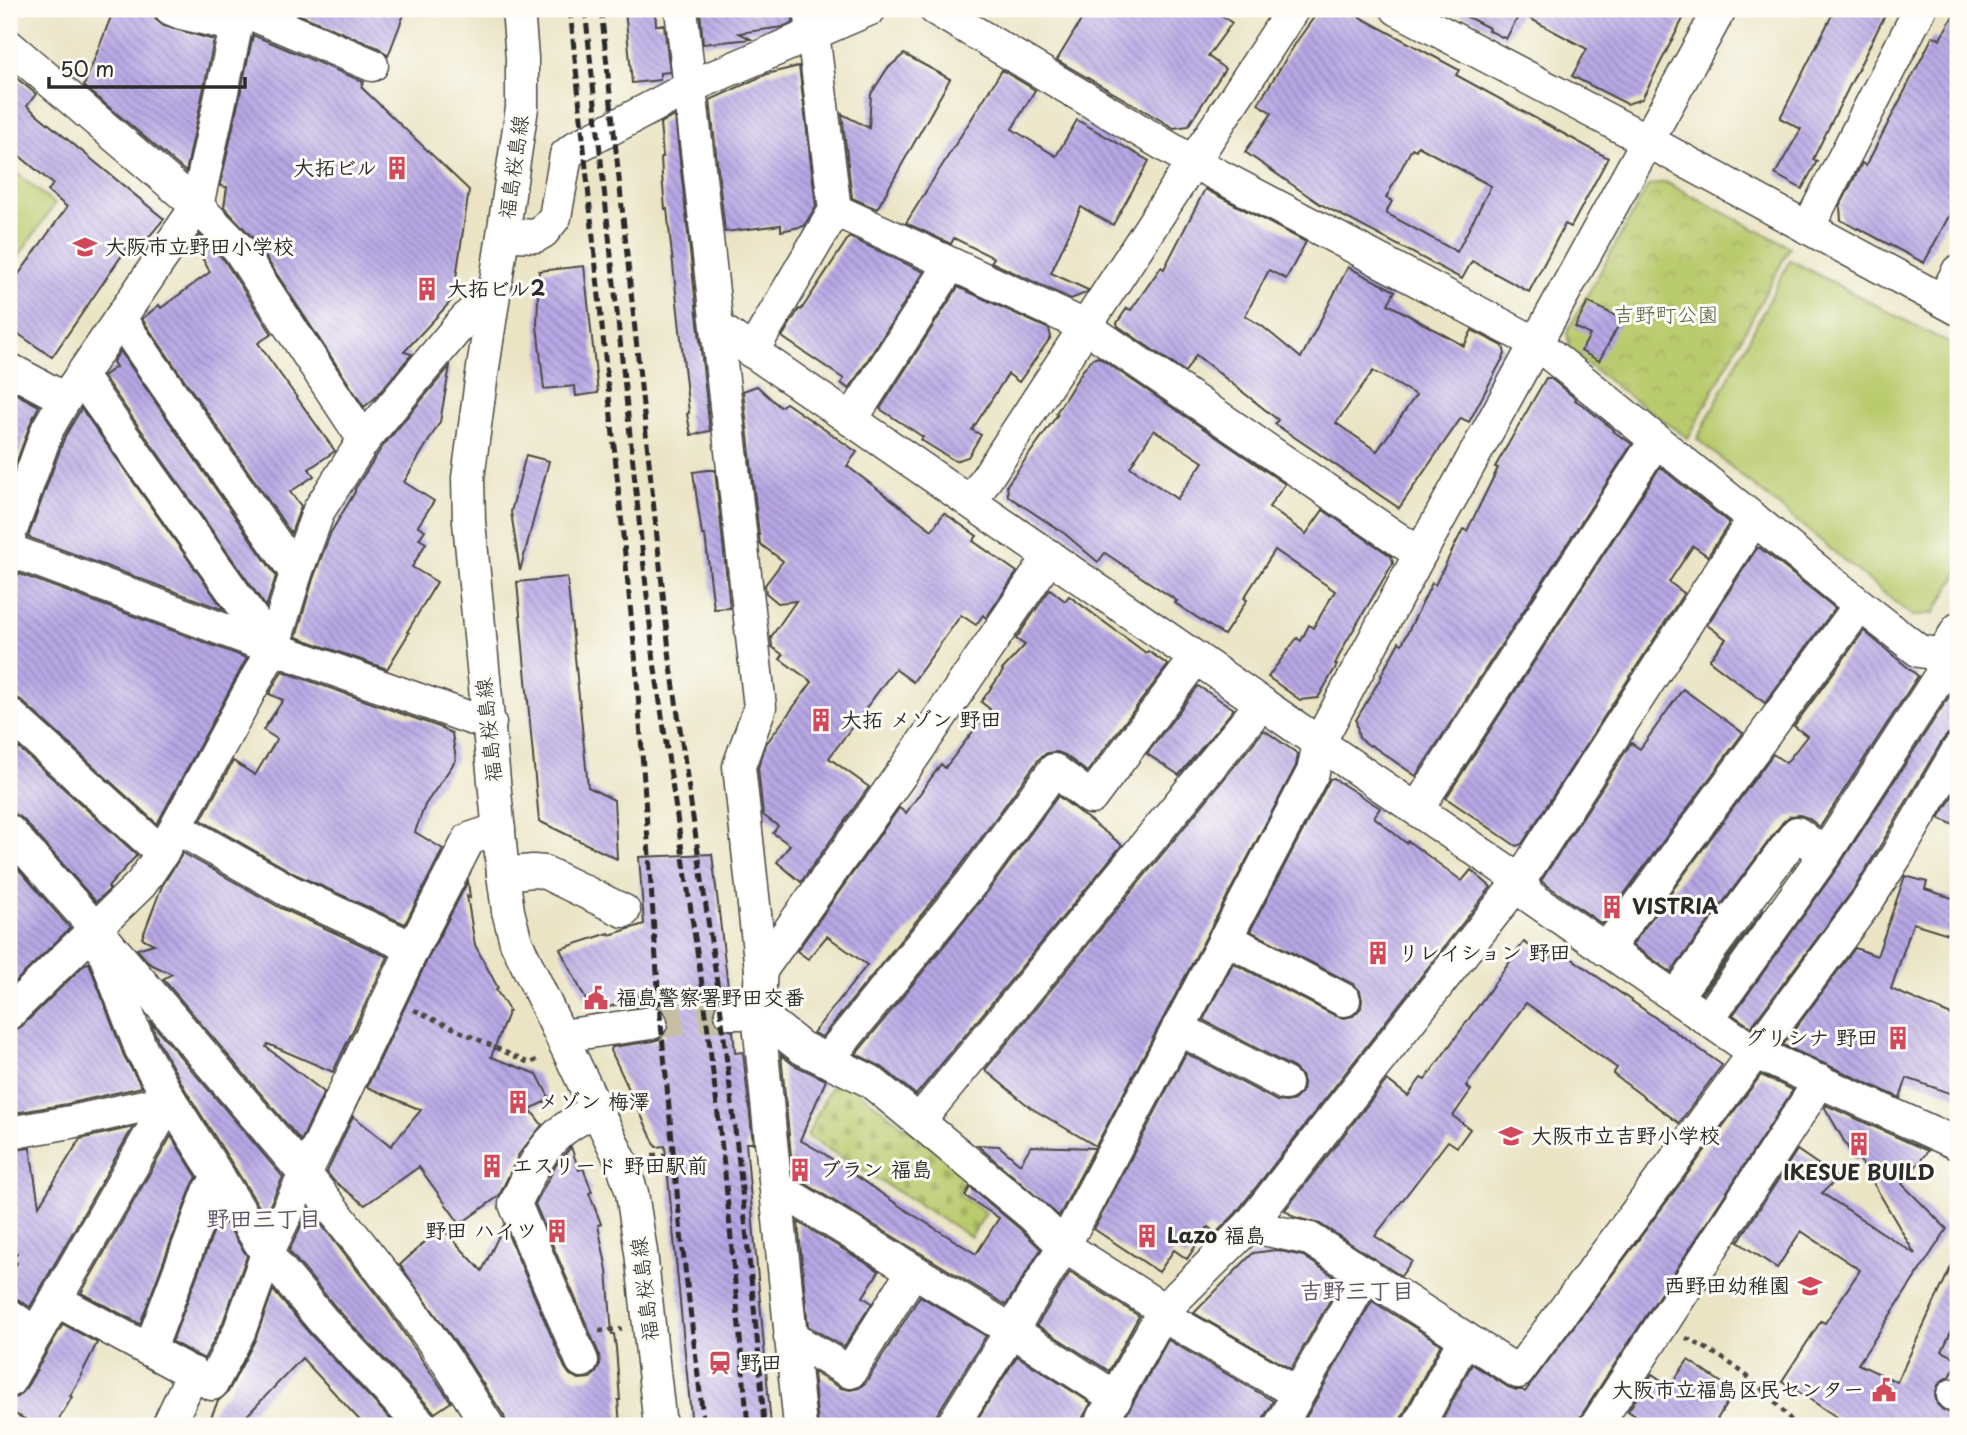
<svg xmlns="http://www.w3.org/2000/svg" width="1967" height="1435" viewBox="0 0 1967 1435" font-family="'Playpen Sans','Klee One',sans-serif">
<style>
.cemetery{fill:url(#cemetery-stones);stroke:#727b4c;stroke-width:2}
.park{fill:url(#park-crowns);stroke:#727b4c;stroke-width:2}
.pitch{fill:#bacb6e;stroke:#727b4c;stroke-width:2}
.building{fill:url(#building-back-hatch);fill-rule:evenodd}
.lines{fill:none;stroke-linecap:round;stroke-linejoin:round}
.minor-tunnel{stroke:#c4bfa5;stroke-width:32;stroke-dasharray:32 16;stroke-linecap:butt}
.minor-casing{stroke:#484742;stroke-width:35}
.path{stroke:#484742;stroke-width:4.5;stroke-dasharray:5 5;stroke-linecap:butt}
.minor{stroke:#fff;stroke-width:32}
.rail{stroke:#2b2b2b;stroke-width:5;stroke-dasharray:10 5;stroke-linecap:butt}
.labels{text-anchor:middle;stroke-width:6;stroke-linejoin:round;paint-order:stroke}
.street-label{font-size:21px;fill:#2b2b2b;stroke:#fdfcf7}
.poi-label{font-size:21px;font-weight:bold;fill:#2b2b2b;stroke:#fdfcf7;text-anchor:start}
.park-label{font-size:21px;fill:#565b3f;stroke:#fdfcf7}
.neighbourhood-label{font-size:23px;font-weight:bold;fill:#5c566c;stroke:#fdfcf7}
</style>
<defs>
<pattern id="cemetery-stones" width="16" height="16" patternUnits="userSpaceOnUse" patternTransform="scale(1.75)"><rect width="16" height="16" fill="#bacb6e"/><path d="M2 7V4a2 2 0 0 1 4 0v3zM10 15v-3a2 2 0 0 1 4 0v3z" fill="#a0ae5f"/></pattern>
<pattern id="park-crowns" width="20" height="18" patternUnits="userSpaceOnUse" patternTransform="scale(1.75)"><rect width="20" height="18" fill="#bacb6e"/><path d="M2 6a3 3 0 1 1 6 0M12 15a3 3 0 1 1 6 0" fill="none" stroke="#a0ae5f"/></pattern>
<pattern id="building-back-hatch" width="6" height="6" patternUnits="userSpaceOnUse" patternTransform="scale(1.75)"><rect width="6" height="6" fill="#b7a7e5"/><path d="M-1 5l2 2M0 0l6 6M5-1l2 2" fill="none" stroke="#9588ba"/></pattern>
</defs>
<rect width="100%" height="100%" fill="#fdfcf7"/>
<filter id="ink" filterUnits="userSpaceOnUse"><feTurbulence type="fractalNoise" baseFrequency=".0143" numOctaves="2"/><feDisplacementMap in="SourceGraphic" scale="14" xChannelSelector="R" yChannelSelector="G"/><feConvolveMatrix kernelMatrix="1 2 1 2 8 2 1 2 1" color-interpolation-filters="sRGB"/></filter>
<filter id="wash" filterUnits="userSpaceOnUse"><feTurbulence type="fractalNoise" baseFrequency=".00686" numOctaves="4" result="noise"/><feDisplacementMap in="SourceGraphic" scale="28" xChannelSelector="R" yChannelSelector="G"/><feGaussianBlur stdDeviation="1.57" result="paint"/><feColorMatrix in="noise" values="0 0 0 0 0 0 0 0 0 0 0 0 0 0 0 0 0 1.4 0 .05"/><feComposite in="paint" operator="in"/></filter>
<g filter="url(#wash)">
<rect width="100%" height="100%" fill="#eae4c4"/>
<polygon class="cemetery" points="836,1075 970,1175 958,1194 986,1213 971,1237 807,1136"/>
<polygon class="park" points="1665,182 1790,247 1688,438 1626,394 1570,351 1567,332 1648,186"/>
<g class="pitch">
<polygon points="9,167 55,204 9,270"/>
<polygon points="1790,260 1958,348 1958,574 1934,613 1912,616 1697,439"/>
</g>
<g id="blocks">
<g class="building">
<polygon points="114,9 153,9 156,20 164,26 214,40 186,172 84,86"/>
<polygon points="286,9 406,9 388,56 379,48"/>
<polygon points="625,9 655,9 656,25 664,25 670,72 660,73 660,80 632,83"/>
<polygon points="719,9 792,9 793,22 783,27 739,33 751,39 703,44 700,11"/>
<polygon points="1088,9 1212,9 1232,23 1208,56 1225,69 1188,126 1174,128 1057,60"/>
<path d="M 1320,9 L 1345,9 L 1459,70 L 1456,75 L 1608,158 L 1571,227 L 1565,224 L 1529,292 L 1472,261 L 1462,279 L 1320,204 L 1245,152 L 1272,113 L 1258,104 L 1297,41 ZM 1418,146 L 1491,186 L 1457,252 L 1386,213 L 1392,201 L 1386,198 L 1412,148 L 1416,150 Z"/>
<polygon points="1452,9 1688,9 1642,99 1627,104 1572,76 1587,49 1520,13 1506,39 1488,30 1489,28"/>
<polygon points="1835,9 1888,9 1813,159 1817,161 1802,189 1775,174 1801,129 1780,118"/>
<polygon points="1957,9 1958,199 1924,263 1858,228 1857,229 1841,220 1840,206 1862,163 1866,166 1933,36 1940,39"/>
<polygon points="253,35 364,82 361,87 469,190 456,278 458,280 453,299 404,352 412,354 375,398 364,407 253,238 224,207 227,187 220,186"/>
<polygon points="904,54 950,79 877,209 852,198 842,114 869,128 871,94 887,69"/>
<polygon points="799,66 816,206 804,226 781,231 781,225 725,232 710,100 767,74"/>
<polygon points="1002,70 1035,90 1012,129 1056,156 1077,120 1149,161 1113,225 1081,207 1051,273 1088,290 1086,293 1071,299 991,262 994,258 954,238 951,244 906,223"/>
<polygon points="9,72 36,94 27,106 164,219 137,251 129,245 52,357 17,333 18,331 9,324 9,273 16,278 67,207 48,191 53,184 9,147"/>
<polygon points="675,116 710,431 691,435 687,414 689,413 667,209 665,209 662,175 661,157 663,157 660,123"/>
<path d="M 1205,189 L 1306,242 L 1286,279 L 1269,270 L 1245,316 L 1262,326 L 1301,358 L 1348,267 L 1395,291 L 1388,304 L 1464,346 L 1472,330 L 1503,346 L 1505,354 L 1469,422 L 1461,418 L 1399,508 L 1275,424 L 1278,420 L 1196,355 L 1185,372 L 1118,326 L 1117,323 L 1127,308 L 1131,310 L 1161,267 L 1164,269 ZM 1373,371 L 1416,395 L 1377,451 L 1336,423 Z"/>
<polygon points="200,235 224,260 272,334 258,343 335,451 309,469 314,476 290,492 301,506 291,533 142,319 159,305 161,308 210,272 194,243"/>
<polygon points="849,237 924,272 849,389 841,383 844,379 782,337 799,309 801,310"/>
<polygon points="584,266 598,393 576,396 575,386 544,389 537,325 539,271"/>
<polygon points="958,287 1049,329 1051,337 1019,382 1008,374 972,430 981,435 968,457 955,461 921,440 923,437 880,409"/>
<polygon points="1588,302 1622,319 1599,361 1581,351 1590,335 1575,327"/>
<polygon points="120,351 276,576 266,607 103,376 116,367 113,362"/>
<path d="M 1098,357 L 1285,484 L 1269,507 L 1306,534 L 1323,510 L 1391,556 L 1393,563 L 1345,644 L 1335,664 L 1337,665 L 1318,698 L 1300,700 L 1268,677 L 1297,638 L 1301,641 L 1309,625 L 1313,628 L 1335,591 L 1275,550 L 1244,598 L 1247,600 L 1224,635 L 1175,603 L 1177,601 L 1105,553 L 1098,562 L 1065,534 L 1008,496 L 1007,485 L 1058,414 L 1056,413 L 1083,370 L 1092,359 ZM 1154,430 L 1203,462 L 1177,499 L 1130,467 Z"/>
<polygon points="450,366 440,422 404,482 434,501 418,526 425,530 419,539 426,543 412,567 437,582 407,632 409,633 387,669 296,637 313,579 331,532 355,492 355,489 382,447"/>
<polygon points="1546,378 1550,378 1576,399 1575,400 1584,406 1614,430 1613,431 1632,444 1416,776 1371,745 1370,746 1359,738 1356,720 1382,676 1381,675 1399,642 1402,644 1432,583 1435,585 1463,529 1467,531 1498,468 1495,467"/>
<polygon points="757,386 780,407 786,403 857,452 847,466 932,530 944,513 977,536 973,541 1017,572 986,618 983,615 976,625 961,615 913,682 895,669 829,758 869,787 801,882 777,862 790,845 773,833 778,826 763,815 758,768 766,744 812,682 780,659 783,655 772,647 771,637 796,601 778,603 766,593 765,585 783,561 760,544 743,391"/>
<polygon points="9,390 39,406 31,422 9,483"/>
<polygon points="81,409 81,408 224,610 28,537 65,436"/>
<polygon points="526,455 549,461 520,571 511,512"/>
<polygon points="1660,467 1728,522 1728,525 1708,556 1693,546 1669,582 1684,593 1522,844 1516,846 1446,798"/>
<polygon points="708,470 715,470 730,608 714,609 705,535 702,535 693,472"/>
<polygon points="1757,548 1760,548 1835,608 1765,703 1709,660 1726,639 1707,625"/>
<polygon points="9,570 247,658 157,824 21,700 14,696 9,696"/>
<polygon points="567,577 588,787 614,800 617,859 539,821 517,582"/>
<polygon points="1050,589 1065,601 1069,596 1146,653 1148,651 1168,665 1087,772 1065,755 1057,752 1047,753 1039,759 957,871 822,1037 813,1033 867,965 827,936 808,959 797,951 899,808 906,813 941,764 945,768 990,709 981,702 1003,671 1002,670 1025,645 1016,639"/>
<polygon points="1864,631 1918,676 1820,827 1808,818 1800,815 1790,816 1783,822 1671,972 1632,945 1773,754 1786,763 1807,736 1794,726"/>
<polygon points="282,671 442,728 442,729 452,733 456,760 425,805 415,832 443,849 405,924 297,875 201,820 233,761 255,775 277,739 263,730 283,700 269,694"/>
<polygon points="1198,686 1234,709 1179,775 1147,754"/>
<polygon points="1683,689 1743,733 1602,924 1541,881 1631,743 1640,749"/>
<polygon points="1952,692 1958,695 1958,729 1956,732 1948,734 1942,741 1882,843 1853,890 1751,1027 1733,1015 1840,864"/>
<polygon points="1264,730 1298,754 1296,766 1096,1146 1031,1108 985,1070"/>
<polygon points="19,748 137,855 108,887 110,889 96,902 23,819 15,814 9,813 9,758"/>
<polygon points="1333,778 1380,808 1374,817 1406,843 1408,841 1462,881 1471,870 1491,887 1235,1214 1216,1233 1208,1227 1187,1259 1174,1250 1159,1272 1094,1229 1186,1053 1277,1101 1286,1102 1294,1100 1302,1092 1303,1083 1301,1075 1294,1068 1203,1020 1233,963 1336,1016 1344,1018 1353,1016 1361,1008 1362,1000 1360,991 1353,984 1250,931 1330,779"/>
<polygon points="1958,787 1958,827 1939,818"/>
<polygon points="1058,796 1122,845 916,1095 882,1067 856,1054 986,894"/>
<polygon points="183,853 281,908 388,957 333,1072 268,1044 266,1047 324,1092 301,1141 163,979 172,974 150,964 137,949 154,944 142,938 162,886"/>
<polygon points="712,854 729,995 721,998 716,1003 713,1014 715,1022 721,1028 733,1031 735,1053 743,1052 753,1143 746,1143 771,1426 692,1426 665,1146 656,1147 611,1051 612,1047 654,1041 662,1038 668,1030 669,1020 665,1011 657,1006 635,1007 642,995 596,1012 592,1001 587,1002 560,949 609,933 610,935 644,924 639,857"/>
<polygon points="9,858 70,928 9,988"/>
<polygon points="1905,876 1927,882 1925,889 1958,900 1958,937 1913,923 1891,989 1958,1018 1958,1096 1907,1078 1900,1098 1783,1045 1855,948 1877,956"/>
<polygon points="468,881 470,898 467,896 475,945 498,988 496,990 509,1010 491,1057 537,1074 550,1099 530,1109 542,1125 519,1154 499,1196 460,1224 419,1167 365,1205 334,1181 327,1172 353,1116 391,1146 421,1110 367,1087 429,956"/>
<polygon points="1764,909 1703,994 1701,993"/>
<polygon points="1524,942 1549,960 1557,948 1722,1065 1679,1123 1613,1074 1617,1068 1526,1003 1466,1086 1471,1090 1453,1116 1470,1129 1457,1147 1448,1141 1375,1236 1412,1261 1401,1276 1320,1224 1294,1217 1285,1210 1387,1080 1408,1096 1421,1078 1425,1080"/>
<polygon points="89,963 124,1056 142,1087 67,1104 9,1114 9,1031 14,1031 22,1026 85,964"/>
<polygon points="150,1021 283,1177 265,1216 186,1091 158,1041"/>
<polygon points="781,1055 794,1065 826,1080 800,1140 823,1153 901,1207 976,1254 999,1218 965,1196 970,1187 1020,1229 1041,1249 1006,1305 793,1176"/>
<polygon points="1761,1075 1793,1090 1581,1416 1578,1426 1439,1426 1472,1364 1508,1387 1516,1390 1522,1390 1525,1392"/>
<polygon points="1826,1105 1928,1151 1902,1184 1947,1229 1858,1364 1897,1382 1958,1252 1958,1317 1942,1351 1958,1359 1958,1361 1950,1377 1944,1379 1938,1385 1935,1395 1937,1404 1943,1410 1958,1416 1958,1426 1838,1426 1841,1420 1782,1381 1821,1321 1825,1323 1860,1270 1801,1231 1777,1268 1738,1242 1797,1150 1838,1178 1822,1193 1915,1254 1858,1157 1855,1160 1825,1108"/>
<polygon points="133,1127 30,1307 19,1300 9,1297 9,1278 17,1263 13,1260 17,1253 9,1248 9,1151 30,1148 39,1206 80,1139"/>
<polygon points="171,1136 197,1177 192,1186 140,1324 81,1293"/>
<polygon points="977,1145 999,1146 1020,1164 1031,1146 1095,1148 1059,1216"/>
<polygon points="571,1147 579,1170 583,1168 592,1192 589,1193 601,1224 598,1225 607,1270 612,1334 614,1334 616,1348 620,1400 618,1400 620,1426 507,1426 504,1416 463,1353 400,1265 441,1227 482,1271 504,1225 565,1368 570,1375 579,1379 590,1378 596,1373 600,1364 599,1354 535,1204 556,1165"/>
<polygon points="309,1209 386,1307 451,1402 435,1413 337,1309 289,1251"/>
<polygon points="220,1214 247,1256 222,1325 204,1359 172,1342"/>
<polygon points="798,1222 879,1271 863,1297 872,1303 844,1347 808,1326"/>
<polygon points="1276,1250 1303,1256 1341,1281 1291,1369 1194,1313 1253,1253"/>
<polygon points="1070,1272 1139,1316 1109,1371 1037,1325"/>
<polygon points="273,1290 310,1334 397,1426 365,1426 302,1358 237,1426 207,1426 218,1401 228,1392 255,1340"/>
<polygon points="920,1296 986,1336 936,1416 934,1426 818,1426 813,1372 841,1388 850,1390 859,1388 866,1382"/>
<polygon points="1372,1301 1441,1344 1402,1417 1400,1426 1301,1426"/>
<polygon points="63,1324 97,1343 81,1375 82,1375 70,1396 72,1397 55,1426 38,1426 9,1411 9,1399 18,1397 25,1390"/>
<polygon points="1168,1340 1273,1401 1264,1417 1262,1426 1120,1426"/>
<polygon points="1017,1356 1091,1403 1083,1417 1081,1426 973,1426"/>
<polygon points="1688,1360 1734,1391 1713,1426 1650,1426 1628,1411 1652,1374 1670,1386"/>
</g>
</g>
</g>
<g filter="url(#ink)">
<use href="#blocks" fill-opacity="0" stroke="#484742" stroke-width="2"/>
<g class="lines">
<polyline class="minor-tunnel" points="651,1023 731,1013"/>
<g class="minor-casing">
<g id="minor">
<polyline points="171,9 181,13 236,26"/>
<polyline points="518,9 522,58 522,108 480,388 468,478 469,522 503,874 508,911 516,942 623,1165 632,1193 641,1252 660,1426"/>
<polyline points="681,9 760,707 739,766 761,970 758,1013 800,1426"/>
<polyline points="935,9 1193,162 1536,343 1860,605 1919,651 1938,654 1947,647 1958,629"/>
<polyline points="1397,9 1648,141 1958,309"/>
<polyline points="9,46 197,206 238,248 364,440"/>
<polyline points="835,210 1085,326 1420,554"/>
<polyline points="1808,228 1920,9"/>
<polyline points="503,238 516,235 536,236 543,232 555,217 566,155 576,147 690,87 870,9"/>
<polyline points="1943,300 1958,271"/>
<polyline points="120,319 296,573"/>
<polyline points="717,327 1319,743 1520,880 1529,896 1756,1053 1958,1144"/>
<polyline points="752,352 835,210 810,9"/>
<polyline points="9,369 65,399"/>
<polyline points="81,377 273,648"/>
<polyline points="851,420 951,264"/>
<polyline points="971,502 1293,9"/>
<polyline points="9,536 48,428 65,399 197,206 240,9 372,65"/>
<polyline points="9,550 273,648 470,718 490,723"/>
<polyline points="9,714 162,853"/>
<polyline points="1417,809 1656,440"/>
<polyline points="177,828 289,891 413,948"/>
<polyline points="9,831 95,928 305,1174 401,1296 448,1363 488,1426"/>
<polyline points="503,874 533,871 544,872 624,911"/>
<polyline points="1225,938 1344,1000"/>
<polyline points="103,949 141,1049 170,1100 267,1254 323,1321 422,1426"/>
<polyline points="1606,950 1860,605"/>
<polyline points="761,970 909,763 1050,556"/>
<polyline points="1676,996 1797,833 1825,854"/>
<polyline points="9,1013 141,884 162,853 273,648 296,573 319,510 364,440 460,325 494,289"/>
<polyline points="731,1013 758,1013 802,1048 870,1081 1032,1215 1064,1246 1164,1310 1172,1321 1297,1393"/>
<polyline points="1708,1019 1825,854 1942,673 1938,654"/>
<polyline points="1178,1028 1285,1084"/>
<polyline points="562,1036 651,1023"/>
<polyline points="827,1060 972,882 1054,770 1091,798 1196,658"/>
<polyline points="919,1121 1262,703"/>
<polyline points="9,1133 71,1122 170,1100"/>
<polyline points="776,1187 1011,1330 1116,1398"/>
<polyline points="1249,1226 1310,1239 1518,1372 1868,900 1898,853 1958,750"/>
<polyline points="56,1300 212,1384 239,1332 267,1254 413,948 469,839 499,829"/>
<polyline points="9,1315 36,1334"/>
<polyline points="790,1337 850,1372 913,1271"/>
<polyline points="150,1349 209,1192 219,1177"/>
<path d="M 582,1361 L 515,1204 C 528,1177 539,1149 563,1130 C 573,1122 585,1116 596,1110"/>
<polyline points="9,1381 170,1100"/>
<polyline points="1953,1395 1958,1398"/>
<polyline points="168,1426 193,1373"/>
<polyline points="952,1426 1064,1246 1313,772 1319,743 1420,554 1720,9"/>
<polyline points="1099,1426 1164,1310 1249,1226 1520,880 1754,519"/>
<polyline points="1280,1426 1366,1274"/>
<polyline points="1418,1426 1465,1338"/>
<polyline points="1596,1426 1820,1081"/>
</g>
</g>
<g class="path">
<polyline points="414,1010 529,1063 540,1059"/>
<polyline points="652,1155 665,1155"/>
<polyline points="599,1331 622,1329"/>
<path d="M 1686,1338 C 1736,1363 1761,1384 1796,1426"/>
</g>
<use href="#minor" class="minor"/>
<g class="rail">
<polyline points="570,9 636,664 659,1003 681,1234 704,1426"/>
<polyline points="585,9 654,662 704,998 725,1173 748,1426"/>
<polyline points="601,9 670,660 719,996 740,1171 760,1367 764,1426"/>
</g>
</g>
</g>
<defs>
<g id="building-bare" transform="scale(1.89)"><path d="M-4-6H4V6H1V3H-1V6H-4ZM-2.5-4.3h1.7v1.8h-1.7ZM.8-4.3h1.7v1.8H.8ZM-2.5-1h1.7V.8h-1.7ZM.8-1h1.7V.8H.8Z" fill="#d1495b" stroke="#fdfcf7" stroke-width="2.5" paint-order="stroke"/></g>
<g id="school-bare" transform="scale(1.89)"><path d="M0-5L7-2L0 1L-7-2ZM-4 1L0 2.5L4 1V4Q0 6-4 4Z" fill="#d1495b" stroke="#fdfcf7" stroke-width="2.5" paint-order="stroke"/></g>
<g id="civic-bare" transform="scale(1.89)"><path d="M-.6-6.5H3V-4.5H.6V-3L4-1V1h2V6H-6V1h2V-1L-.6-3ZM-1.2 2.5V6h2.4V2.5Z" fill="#d1495b" stroke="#fdfcf7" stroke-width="2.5" paint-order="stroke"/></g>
<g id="station-bare" transform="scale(1.89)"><path d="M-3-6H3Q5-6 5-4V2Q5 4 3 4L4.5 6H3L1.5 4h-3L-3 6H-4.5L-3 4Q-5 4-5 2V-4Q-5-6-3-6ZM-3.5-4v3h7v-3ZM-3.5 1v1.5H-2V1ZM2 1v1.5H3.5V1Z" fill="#d1495b" stroke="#fdfcf7" stroke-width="2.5" paint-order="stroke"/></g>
</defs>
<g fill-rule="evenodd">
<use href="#building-bare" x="397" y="168"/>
<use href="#school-bare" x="85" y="247"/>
<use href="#building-bare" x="427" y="289"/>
<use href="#building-bare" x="821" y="720"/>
<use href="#building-bare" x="1612" y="907"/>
<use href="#building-bare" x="1378" y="953"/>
<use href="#civic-bare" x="596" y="998"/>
<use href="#building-bare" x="1898" y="1038"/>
<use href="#building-bare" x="518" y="1102"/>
<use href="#school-bare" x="1511" y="1136"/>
<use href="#building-bare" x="1859" y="1144"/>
<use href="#building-bare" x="492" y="1166"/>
<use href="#building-bare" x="800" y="1170"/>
<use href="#building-bare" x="557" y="1231"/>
<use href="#building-bare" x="1147" y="1236"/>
<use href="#school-bare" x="1810" y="1286"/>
<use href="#station-bare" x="720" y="1363"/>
<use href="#civic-bare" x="1884" y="1390"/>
</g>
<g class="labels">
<g class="street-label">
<text transform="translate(514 167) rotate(-82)" y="7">福島桜島線</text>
<text transform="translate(489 730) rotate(-96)" y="7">福島桜島線</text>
<text transform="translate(645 1289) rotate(-97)" y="7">福島桜島線</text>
</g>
<g class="poi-label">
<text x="377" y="175" text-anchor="end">大拓ビル</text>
<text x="105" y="254">大阪市立野田小学校</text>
<text x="447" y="296">大拓ビル2</text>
<text x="841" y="727">大拓 メゾン 野田</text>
<text x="1632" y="914">VISTRIA</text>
<text x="1398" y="960">リレイション 野田</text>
<text x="616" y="1005">福島警察署野田交番</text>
<text x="1878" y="1045" text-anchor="end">グリシナ 野田</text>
<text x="538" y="1109">メゾン 梅澤</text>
<text x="1531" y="1143">大阪市立吉野小学校</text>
<text x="512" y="1173">エスリード 野田駅前</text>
<text x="820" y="1177">ブラン 福島</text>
<text x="1859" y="1180" text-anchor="middle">IKESUE BUILD</text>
<text x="537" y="1238" text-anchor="end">野田 ハイツ</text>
<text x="1167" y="1243">Lazo 福島</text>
<text x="1790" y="1293" text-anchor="end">西野田幼稚園</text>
<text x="740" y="1370">野田</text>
<text x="1864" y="1397" text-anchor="end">大阪市立福島区民センター</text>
</g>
<g class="park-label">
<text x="1666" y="322">吉野町公園</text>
</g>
<g class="neighbourhood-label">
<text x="264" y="1227">野田三丁目</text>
<text x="1357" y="1299">吉野三丁目</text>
</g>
</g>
<rect width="1967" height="1435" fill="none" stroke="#fdfcf7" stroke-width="35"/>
<path d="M49 77v10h196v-10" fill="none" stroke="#2b2b2b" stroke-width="3.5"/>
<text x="60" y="77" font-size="21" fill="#2b2b2b" stroke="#fdfcf7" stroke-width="5" paint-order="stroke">50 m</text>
</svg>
